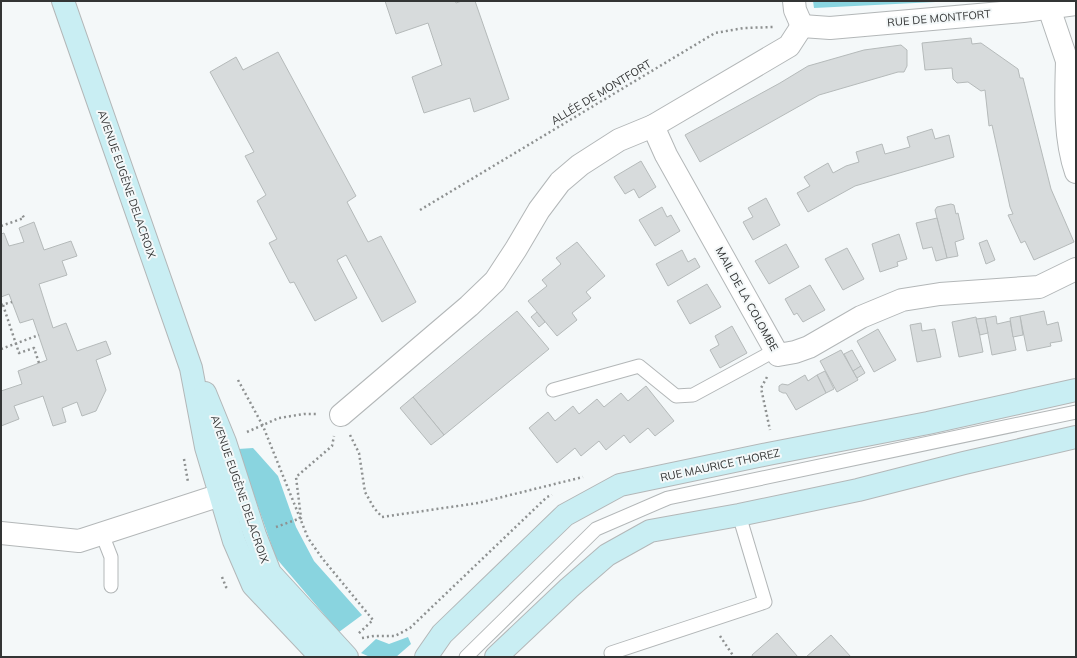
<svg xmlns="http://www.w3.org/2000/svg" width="1077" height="658" viewBox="0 0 1077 658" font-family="Mulish,sans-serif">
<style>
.green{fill:#89d4df}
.building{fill:#d7dbdc;stroke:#b5baba}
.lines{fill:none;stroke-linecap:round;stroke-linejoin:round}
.lane-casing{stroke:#b3b7b8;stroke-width:15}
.street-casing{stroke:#b3b7b8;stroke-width:24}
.secondary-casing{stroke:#b3b7b8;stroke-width:24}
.path{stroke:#8e9191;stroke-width:2.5;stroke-dasharray:2 3;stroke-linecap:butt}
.lane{stroke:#fff;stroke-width:13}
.street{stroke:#fff;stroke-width:22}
.secondary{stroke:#c9eef3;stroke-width:22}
.labels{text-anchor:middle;stroke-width:4;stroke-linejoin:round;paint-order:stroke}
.street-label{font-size:11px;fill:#333535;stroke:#f4f8f9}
</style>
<rect width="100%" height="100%" fill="#f4f8f9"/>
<g class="green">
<polygon points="813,1 956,1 814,8"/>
<polygon points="253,448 278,476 296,527 314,561 362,615 339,632 276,558 238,449"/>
<polygon points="408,637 411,644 396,657 370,657 361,653 376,639 389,644"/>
</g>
<g class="building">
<polygon points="385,1 455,1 456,3 462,1 475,1 509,99 474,112 470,98 424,113 412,77 442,65 428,23 396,34"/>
<polygon points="971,38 972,44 981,43 1018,69 1020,78 1023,78 1051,189 1074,242 1034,260 1025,241 1021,243 1008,215 1013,214 1010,207 992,125 989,126 985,90 981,91 968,82 957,83 953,79 952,68 925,70 922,43"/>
<polygon points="901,45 907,50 907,66 904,72 898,72 819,95 700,162 685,135 780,83 808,66 864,50"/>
<polygon points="278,52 356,196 347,202 368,242 381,236 416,302 382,322 346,255 337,260 357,298 315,321 294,282 290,283 269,243 277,239 257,201 266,195 245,156 254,152 210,72 236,57 243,70"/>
<polygon points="932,129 935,139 949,135 954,157 855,186 808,212 797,193 810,186 804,177 828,163 833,173 846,166 859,162 856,152 882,144 885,154 910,147 907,137"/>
<polygon points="641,161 656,187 639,198 634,189 625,194 614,177"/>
<polygon points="766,198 780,225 753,240 743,222 753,217 748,208"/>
<polygon points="951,204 954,205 956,214 958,213 964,239 955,242 958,256 947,258 935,210 937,207"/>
<polygon points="662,207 667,217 671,215 680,231 655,246 639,220"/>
<polygon points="937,218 947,258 936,261 932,247 923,249 916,223"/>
<polygon points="34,222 44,250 71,241 77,256 62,261 67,275 39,284 53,328 66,323 77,351 106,341 111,354 96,360 106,390 96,411 82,416 77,402 62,408 66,422 53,426 43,396 14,406 19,419 1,426 1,391 22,384 18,371 47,360 33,319 20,323 9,294 1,297 1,234 4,233 9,246 24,242 19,228"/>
<polygon points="899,234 907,259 897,262 898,266 880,272 872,244"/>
<polygon points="987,240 995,260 986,264 979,243"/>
<polygon points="577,242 605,276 586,292 591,298 572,313 577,320 557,336 528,301 547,286 542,280 561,264 556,258"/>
<polygon points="786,244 799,267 769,284 755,261"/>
<polygon points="847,248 864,279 843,290 825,259"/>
<polygon points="682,250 688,262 695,258 700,267 668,286 656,264"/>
<polygon points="707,284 721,307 690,324 677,301"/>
<polygon points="810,285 825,310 803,322 797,313 794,315 785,299"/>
<polygon points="517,311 549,349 444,435 413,397"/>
<polygon points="1044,311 1047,325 1058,322 1062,341 1050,343 1051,346 1027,351 1020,316"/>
<polygon points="537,312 545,322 539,327 531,317"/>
<polygon points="996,316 997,324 1010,321 1016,350 992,355 985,318"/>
<polygon points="1020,316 1023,335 1013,337 1010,318"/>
<polygon points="976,317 983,352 959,357 952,322"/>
<polygon points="985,318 988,333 980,335 976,319"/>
<polygon points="921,323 922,331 935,329 941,357 917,362 910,325"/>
<polygon points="732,326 747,353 720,368 710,350 719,345 715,336"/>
<polygon points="878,329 896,360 874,372 857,341"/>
<polygon points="841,350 858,380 837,392 820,361"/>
<polygon points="852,350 861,366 853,371 844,354"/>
<polygon points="861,366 865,373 857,378 853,371"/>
<polygon points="825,371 834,389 826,393 817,375"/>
<polygon points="805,375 808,381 817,375 826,393 796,410 786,393 783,393 779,391 779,386 782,384 788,385"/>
<polygon points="646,386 674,421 655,436 648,428 630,443 624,435 606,450 599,441 581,456 575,448 557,463 529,428 548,412 555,421 573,406 579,414 597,399 604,407 621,393 628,401"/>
<polygon points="413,397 444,435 431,445 400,408"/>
<polygon points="777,633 798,657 753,657 752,655"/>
<polygon points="831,635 851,657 806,657"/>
</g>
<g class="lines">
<g class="lane-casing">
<g id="lane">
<polyline points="553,390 639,366 676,396 693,395 776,350"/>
<polyline points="102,534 111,557 111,586"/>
<polyline points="611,653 765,602 739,515"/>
<polyline points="466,657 596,529 668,498 1076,412"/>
</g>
</g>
<g class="street-casing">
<g id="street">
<polyline points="794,1 795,10 802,26"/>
<polyline points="1049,8 1067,61"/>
<polyline points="802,26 789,46 653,126 666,155 778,355 795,352 809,347 861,317 902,300 940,294 1039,287 1076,269"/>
<polyline points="802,26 830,28 1023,11 1076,4"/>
<path d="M 1076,69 L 1067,61 C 1066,97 1064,137 1076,172"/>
<polyline points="341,415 469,306 495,281 516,249 539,210 560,182 580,165 619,140 653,126"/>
<polyline points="1,533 79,541 239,489"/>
</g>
</g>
<g class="secondary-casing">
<g id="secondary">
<polyline points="63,1 191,368 206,447 234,541 253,585 321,657"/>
<polyline points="205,393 225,442 255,535 270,573 347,657"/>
<polyline points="426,657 442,634 565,515 620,485 768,454 928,423 1076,390"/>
<polyline points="496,657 569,588 607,555 650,531 739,515 858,490 964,463 1076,437"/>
</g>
</g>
<g class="path">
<polyline points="420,210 715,33 744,28 774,27"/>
<polyline points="1,226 24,218 22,214"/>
<polyline points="1,305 12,302"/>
<polyline points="3,305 19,353 34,348 39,363"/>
<polyline points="1,349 39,335"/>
<polyline points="767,377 761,388 770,430"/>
<polyline points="238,380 263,426 308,538 322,558 373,620 358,634"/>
<polyline points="247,432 279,418 304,414 318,414"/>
<polyline points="350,435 359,453 365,492 374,508 382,517 478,503 583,477"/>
<polyline points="184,459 188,482"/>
<polyline points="276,527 301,518 296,477 332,446 334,436"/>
<polyline points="222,577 226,587 229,590"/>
<polyline points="720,636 734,657"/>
<polyline points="362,638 374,636 395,636 410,628 547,497 552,495"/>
</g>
<use href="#lane" class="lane"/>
<use href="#street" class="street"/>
<use href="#secondary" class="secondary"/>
</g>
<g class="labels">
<g class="street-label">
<text transform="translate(939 18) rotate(-5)" y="4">RUE DE MONTFORT</text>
<text transform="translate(601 92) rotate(-31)" y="4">ALLÉE DE MONTFORT</text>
<text transform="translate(127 184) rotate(71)" y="4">AVENUE EUGÈNE DELACROIX</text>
<text transform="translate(747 299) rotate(61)" y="4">MAIL DE LA COLOMBE</text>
<text transform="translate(720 465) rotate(-12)" y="4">RUE MAURICE THOREZ</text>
<text transform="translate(240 489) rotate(71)" y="4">AVENUE EUGÈNE DELACROIX</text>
</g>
</g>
<rect width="1077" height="658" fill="none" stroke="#333535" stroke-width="4"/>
</svg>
